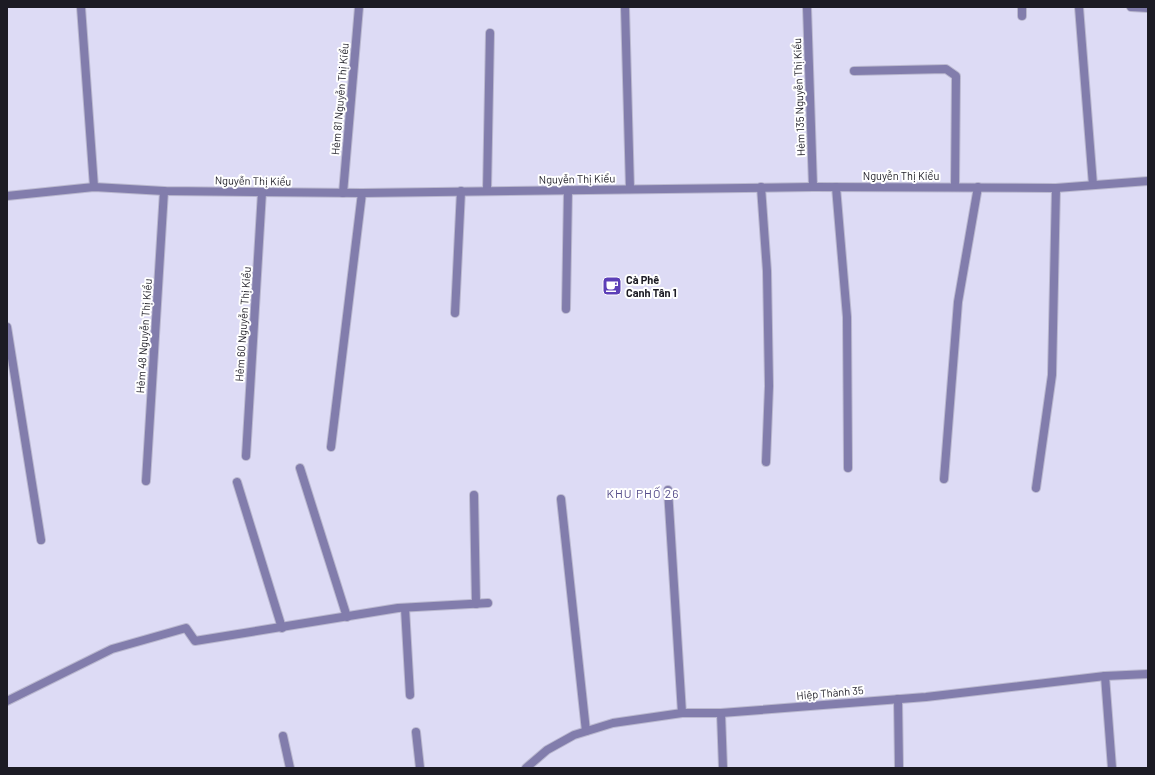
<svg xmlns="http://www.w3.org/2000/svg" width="1155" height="775" viewBox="0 0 1155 775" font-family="Barlow,sans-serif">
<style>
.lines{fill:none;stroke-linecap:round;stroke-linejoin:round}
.service-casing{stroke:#bab8cf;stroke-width:10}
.minor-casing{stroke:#bab8cf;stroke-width:10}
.service{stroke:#827dac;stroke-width:8}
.minor{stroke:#827dac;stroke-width:8}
.labels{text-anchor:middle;stroke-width:4;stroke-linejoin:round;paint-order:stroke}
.street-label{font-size:11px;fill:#1c1b24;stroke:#fff}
.poi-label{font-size:11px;font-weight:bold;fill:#1c1b24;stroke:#fff;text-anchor:start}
.neighbourhood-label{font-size:12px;letter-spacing:1px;fill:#544b89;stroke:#fff}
</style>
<rect width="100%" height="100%" fill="#dddbf5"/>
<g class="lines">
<g class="service-casing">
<g id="service">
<polyline points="81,7 94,187"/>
<polyline points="625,7 630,189"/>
<polyline points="807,7 813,187"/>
<polyline points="1079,7 1093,185"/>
<polyline points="1131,7 1148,8"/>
<polyline points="1022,16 1022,7"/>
<polyline points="854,71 946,69 956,76 955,187"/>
<polyline points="761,187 767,271 769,386 766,462"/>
<polyline points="836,187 847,317 848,468"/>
<polyline points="487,191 490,33"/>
<polyline points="343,193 359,7"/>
<polyline points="566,309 568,190"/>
<polyline points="455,313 461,191"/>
<polyline points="7,327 41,540"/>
<polyline points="331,447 362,193"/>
<polyline points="300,468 347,617"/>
<polyline points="944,479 958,302 978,187"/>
<polyline points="237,482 282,628"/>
<polyline points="1036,488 1052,375 1056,188"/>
<polyline points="668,490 682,713"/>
<polyline points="474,495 476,604"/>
<polyline points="561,499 586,731"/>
<polyline points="405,608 410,695"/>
<polyline points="898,699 899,768"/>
<polyline points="7,701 112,649 186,628 195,641 398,608 488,603"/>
<polyline points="721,713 723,768"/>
<polyline points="416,732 420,768"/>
<polyline points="283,736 290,768"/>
</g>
</g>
<g class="minor-casing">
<g id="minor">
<polyline points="7,196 94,187 164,191 362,193 813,187 1056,188 1148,181"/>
<polyline points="246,456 262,192"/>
<polyline points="146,481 164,191"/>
<polyline points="1105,676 1112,768"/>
<polyline points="526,768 547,750 574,735 613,723 682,713 721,713 926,697 1105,676 1148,674"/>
</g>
</g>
<use href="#service" class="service"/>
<use href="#minor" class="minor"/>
</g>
<defs>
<g id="cafe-square" transform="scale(1)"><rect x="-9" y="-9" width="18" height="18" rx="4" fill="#5c3fb7" stroke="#fff"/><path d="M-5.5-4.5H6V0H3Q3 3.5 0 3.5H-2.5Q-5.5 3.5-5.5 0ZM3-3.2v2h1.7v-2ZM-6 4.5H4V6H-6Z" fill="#fff"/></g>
</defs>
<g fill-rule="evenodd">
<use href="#cafe-square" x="612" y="286"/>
</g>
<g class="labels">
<g class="street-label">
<text transform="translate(799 97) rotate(-92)" y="4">Hẻm 135 Nguyễn Thị Kiểu</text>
<text transform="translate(340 99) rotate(-85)" y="4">Hẻm 81 Nguyễn Thị Kiểu</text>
<text x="901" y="180">Nguyễn Thị Kiểu</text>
<text transform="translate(577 179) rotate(-1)" y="4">Nguyễn Thị Kiểu</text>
<text transform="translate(253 181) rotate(1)" y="4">Nguyễn Thị Kiểu</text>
<text transform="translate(243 324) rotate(-86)" y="4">Hẻm 60 Nguyễn Thị Kiểu</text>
<text transform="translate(144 336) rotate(-86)" y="4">Hẻm 48 Nguyễn Thị Kiểu</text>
<text transform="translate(830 693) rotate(-5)" y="4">Hiệp Thành 35</text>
</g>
<g class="poi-label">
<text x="626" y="284">Cà Phê<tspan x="626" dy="13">Canh Tân 1</tspan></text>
</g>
<g class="neighbourhood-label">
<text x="643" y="498">KHU PHỐ 26</text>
</g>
</g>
<rect width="1155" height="775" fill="none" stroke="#1c1b24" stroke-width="16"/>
</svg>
